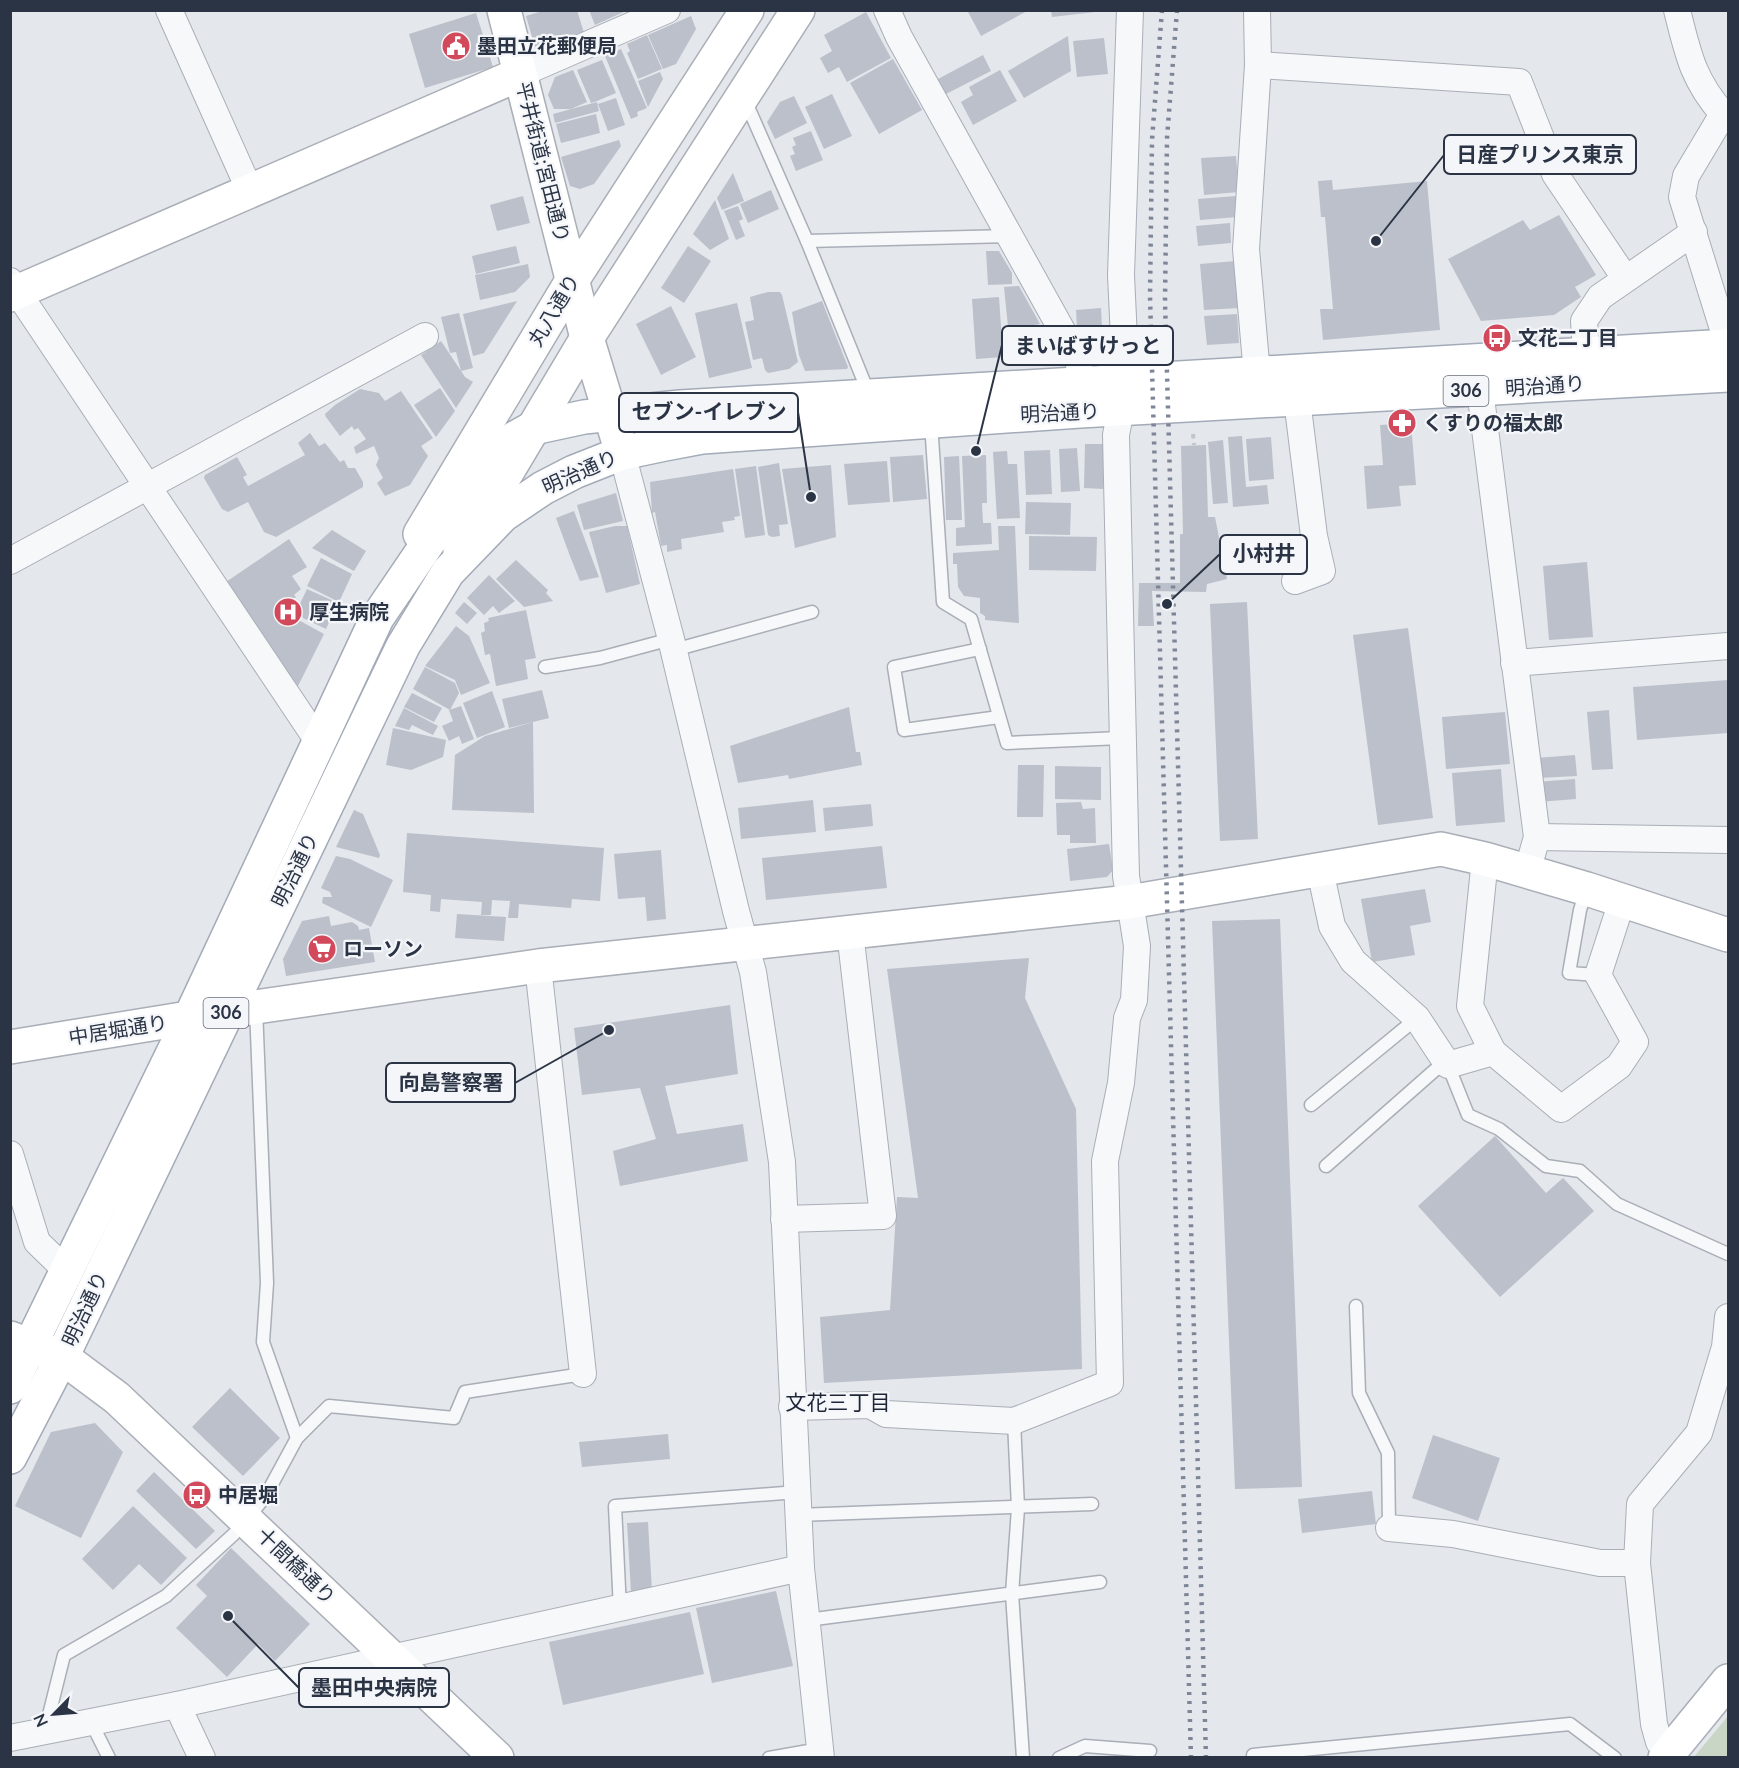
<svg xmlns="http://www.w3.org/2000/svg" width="1739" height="1768" viewBox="0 0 1739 1768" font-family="Lato,'Noto Sans JP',sans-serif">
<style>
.green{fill:#c9d6c5}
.building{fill:#bbc0ca}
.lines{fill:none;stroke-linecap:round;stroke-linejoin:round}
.lane-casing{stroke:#a9aeb7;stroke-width:15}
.street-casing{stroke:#a9aeb7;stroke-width:28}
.secondary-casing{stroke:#a9aeb7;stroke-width:36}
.primary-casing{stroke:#a3abb8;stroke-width:36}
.path{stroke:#c2c5cb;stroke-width:4;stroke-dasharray:4.5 4.5;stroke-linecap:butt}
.lane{stroke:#f7f8fa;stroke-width:12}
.street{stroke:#f7f8fa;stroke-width:26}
.secondary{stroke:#fff;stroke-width:33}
.primary{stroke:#fff;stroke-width:33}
.rail{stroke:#7d8696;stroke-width:4.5;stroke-dasharray:3 6;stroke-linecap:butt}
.labels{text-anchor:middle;stroke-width:4.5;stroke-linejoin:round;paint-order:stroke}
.shield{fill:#f4f6f9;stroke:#676e7b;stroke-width:1.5}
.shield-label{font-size:18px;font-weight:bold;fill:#2b3445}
.poi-label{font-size:20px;font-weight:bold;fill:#2b3445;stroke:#f4f6f9;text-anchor:start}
.street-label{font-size:20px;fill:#2b3445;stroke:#f4f6f9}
.neighbourhood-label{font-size:21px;fill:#1d2536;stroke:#f4f6f9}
.leader{fill:none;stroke:#2b3445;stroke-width:2}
.callout-dot{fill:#2b3445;stroke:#f4f6f9;stroke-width:2}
.callout{fill:#f4f6f9;stroke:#2b3445;stroke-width:2}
.callout-label{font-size:21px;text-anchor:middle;font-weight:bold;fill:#2b3445}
</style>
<rect width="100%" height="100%" fill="#e4e7ec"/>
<polygon class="green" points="1728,1716 1728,1757 1694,1757"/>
<g class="building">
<polygon points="546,10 577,10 584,33 535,47 526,16"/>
<polygon points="589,10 628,10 595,25"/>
<polygon points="967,10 1029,10 981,36"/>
<polygon points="1051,10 1094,10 1095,12 1052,17"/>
<polygon points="866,12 891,58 847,82 839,67 828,73 820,58 832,51 824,35"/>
<polygon points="476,13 493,67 425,88 409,34"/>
<polygon points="691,16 696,29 676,64 663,69 648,35"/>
<polygon points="647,35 662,69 638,79 627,53 630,51 627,44"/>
<polygon points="1068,36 1071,71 1024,98 1008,71"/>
<polygon points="1104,38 1108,74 1077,77 1073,41"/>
<polygon points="621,49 647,108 637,112 638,116 631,119 605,56"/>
<polygon points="983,55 991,71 946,94 938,79"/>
<polygon points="893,59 922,110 879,134 850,83"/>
<polygon points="602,60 616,93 597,101 596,98 597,101 591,103 577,70"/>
<polygon points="573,70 587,102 571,109 554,109 548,95 555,77"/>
<polygon points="1000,70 1017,101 973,125 961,102 973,95 969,87"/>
<polygon points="660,72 663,79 648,107 638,81"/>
<polygon points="832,94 852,136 824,149 805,107"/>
<polygon points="794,96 807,123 775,139 767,122 780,102"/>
<polygon points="616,98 625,125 608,131 598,104"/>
<polygon points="597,102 599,111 555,123 553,114"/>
<polygon points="596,114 600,133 561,143 556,124"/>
<polygon points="811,131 823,160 796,171 790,156 795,154 792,147 796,145 793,138"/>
<polygon points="619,140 621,146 594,184 580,189 570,186 561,157"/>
<polygon points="1236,156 1239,192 1204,195 1201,158"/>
<polygon points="733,173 744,201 722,210 717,198"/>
<polygon points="1332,180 1333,190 1427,181 1440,330 1323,340 1320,309 1333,309 1325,217 1321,217 1318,181"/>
<polygon points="771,190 779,209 748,223 740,204"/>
<polygon points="523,196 530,223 497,231 490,205"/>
<polygon points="1236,196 1238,217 1200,220 1198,199"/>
<polygon points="715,200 729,239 710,250 693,234"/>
<polygon points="738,206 743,219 739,221 745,236 736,240 724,211"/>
<polygon points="1559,215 1596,275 1575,287 1581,297 1554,315 1481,321 1448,259 1523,220 1530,230"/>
<polygon points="1230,223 1231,243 1198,246 1196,226"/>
<polygon points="516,246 520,263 476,274 472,256"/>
<polygon points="688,246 711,261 684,303 661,288"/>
<polygon points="986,251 999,251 1012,273 1012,284 988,285"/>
<polygon points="1236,261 1240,308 1204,310 1200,264"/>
<polygon points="528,264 530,277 515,292 480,300 475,275"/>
<polygon points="1019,286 1040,324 1029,326 1032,355 1011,357 1004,287"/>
<polygon points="768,292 780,292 782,295 798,362 789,369 768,373 765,370 762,358 753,360 745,322 754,320 750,297"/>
<polygon points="999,297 1003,357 976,359 972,299"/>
<polygon points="517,301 484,353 473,356 463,314"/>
<polygon points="822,301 848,367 847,369 805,371 799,355 792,312"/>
<polygon points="737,303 752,368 709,378 695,313"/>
<polygon points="671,306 696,357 661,375 636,324"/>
<polygon points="1101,308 1103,349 1090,350 1077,327 1076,310"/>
<polygon points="459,313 473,368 461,371 456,352 450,353 441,317"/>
<polygon points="1237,314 1239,343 1207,345 1204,316"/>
<polygon points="441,341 465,377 473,382 456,408 421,355"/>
<polygon points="440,388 455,411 436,437 414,405"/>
<polygon points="360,389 379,393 385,401 401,391 433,438 421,446 428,456 410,485 385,496 377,483 383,478 376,465 379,458 374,446 356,454 354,447 366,439 358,428 354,430 352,426 340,436 326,417 325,414 335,405"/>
<polygon points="1411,423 1416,485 1399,486 1401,506 1367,509 1364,466 1383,465 1380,425"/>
<polygon points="310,433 319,446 325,443 340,462 344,460 348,468 355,468 363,482 363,487 276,537 264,532 248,502 228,512 222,509 204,478 205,475 237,457 247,475 243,477 248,486 305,455 298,443"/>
<polygon points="1242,436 1246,487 1267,485 1269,504 1233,507 1228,437"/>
<polygon points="1271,437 1274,479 1249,481 1246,439"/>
<polygon points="1223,440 1228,503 1213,504 1208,442"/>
<polygon points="1085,444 1104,444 1103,489 1084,488"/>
<polygon points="1206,445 1208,517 1215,517 1227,579 1207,584 1206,592 1152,591 1154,626 1138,626 1139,583 1180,583 1180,534 1183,534 1181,446"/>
<polygon points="1077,448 1080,491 1061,492 1059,449"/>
<polygon points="1050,450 1052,494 1026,495 1024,451"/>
<polygon points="1007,451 1008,464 1017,464 1020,518 997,519 993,452"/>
<polygon points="923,455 927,499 893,502 890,457"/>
<polygon points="986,455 987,503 982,503 983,523 991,523 992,544 956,546 956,528 965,527 962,456"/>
<polygon points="959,456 962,520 946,520 944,457"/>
<polygon points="887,461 890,502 848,505 844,464"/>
<polygon points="779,463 788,524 779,525 780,536 772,537 768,535 758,467"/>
<polygon points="831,465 836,537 795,548 782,469"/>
<polygon points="756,466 765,535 745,538 735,469"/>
<polygon points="733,469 740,516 734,517 735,520 722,522 724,532 681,539 682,549 667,552 667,545 661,546 655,512 652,513 650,482"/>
<polygon points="616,493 623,521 584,530 577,505"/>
<polygon points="1026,502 1071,503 1070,535 1025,534"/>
<polygon points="574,511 599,577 580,581 570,556 556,518"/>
<polygon points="615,526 627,526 640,584 606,593 589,532"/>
<polygon points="998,526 1015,526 1019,623 985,620 985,616 980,613 980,598 964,596 958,587 957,564 953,564 953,553 999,550"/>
<polygon points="332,530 366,551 354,571 312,548"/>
<polygon points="1029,536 1097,537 1096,571 1029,570"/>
<polygon points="289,539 307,567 292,576 301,589 294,595 296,597 285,605 293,617 324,634 297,688 226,582"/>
<polygon points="321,558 352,574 339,602 307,586"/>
<polygon points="516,560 548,590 546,593 553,601 524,607 496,579"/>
<polygon points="1587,562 1593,637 1549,640 1543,566"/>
<polygon points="489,575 515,601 499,613 493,606 484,615 467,598"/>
<polygon points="307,589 338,603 326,629 303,618 298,608"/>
<polygon points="464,602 477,613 467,624 455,613"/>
<polygon points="1247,602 1258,839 1220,841 1210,604"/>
<polygon points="526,610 536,658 525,660 528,679 496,686 490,654 485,655 481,633 485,631 484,623 489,621 488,618"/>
<polygon points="456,626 469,636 490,683 461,695 455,680 425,666"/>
<polygon points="1408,628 1433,818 1378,825 1353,635"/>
<polygon points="425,667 455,683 459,693 450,710 413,689"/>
<polygon points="1728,680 1728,733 1637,740 1633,687"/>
<polygon points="542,690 549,718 509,728 502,699"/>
<polygon points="492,691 505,727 477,738 463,703"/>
<polygon points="412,693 442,708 434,722 404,707"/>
<polygon points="461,706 474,739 462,744 459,736 449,741 442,726 453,721 449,710"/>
<polygon points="849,707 856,752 860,752 862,765 789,779 788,775 738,783 730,746"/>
<polygon points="404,708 438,726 433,735 412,725 409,730 395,726"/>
<polygon points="1609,710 1613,769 1592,770 1587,712"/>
<polygon points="1505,712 1510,764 1446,769 1442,717"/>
<polygon points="533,722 534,813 452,810 455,755 485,736"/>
<polygon points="393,728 446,740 443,757 411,770 386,765"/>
<polygon points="1575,755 1577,776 1538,778 1536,758"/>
<polygon points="1018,765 1044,765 1043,817 1017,817"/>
<polygon points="1055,766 1101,767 1101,800 1055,799"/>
<polygon points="1501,769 1505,822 1456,826 1452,773"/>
<polygon points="1575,779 1576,799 1538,802 1536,782"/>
<polygon points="813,800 816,832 741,839 738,808"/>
<polygon points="1081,802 1083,809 1095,808 1096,843 1070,843 1070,835 1057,835 1056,803"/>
<polygon points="871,804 873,826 825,831 823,808"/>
<polygon points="354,810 363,814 380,855 379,858 336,847"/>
<polygon points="407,833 604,848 600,901 572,899 571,908 519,904 518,918 508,918 510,901 492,900 491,915 481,915 482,902 441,899 440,912 430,911 431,895 403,892"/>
<polygon points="1109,844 1113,870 1107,877 1070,881 1067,849"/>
<polygon points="882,846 887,888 766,900 762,858"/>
<polygon points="661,850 666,919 647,921 645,897 618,899 614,854"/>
<polygon points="336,856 350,859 393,880 371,927 322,903 323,897 332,897 330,892 321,888"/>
<polygon points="1425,889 1431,922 1410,926 1415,955 1372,962 1361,899"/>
<polygon points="457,914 506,917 504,941 455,938"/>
<polygon points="329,916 331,926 352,922 358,926 359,930 369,928 375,962 286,976 283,959 302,921"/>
<polygon points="1280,919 1302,1487 1235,1489 1212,921"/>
<polygon points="1029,958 1025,998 1076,1109 1082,1369 824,1383 820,1317 890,1310 897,1197 918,1198 887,969"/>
<polygon points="730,1005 738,1074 665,1086 677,1134 743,1124 748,1161 620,1186 613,1151 656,1139 640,1088 582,1095 574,1028"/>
<polygon points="1495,1136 1546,1193 1563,1178 1594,1211 1500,1297 1418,1206"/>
<polygon points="230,1388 280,1438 243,1476 192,1427"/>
<polygon points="95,1423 123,1452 81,1538 15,1506 51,1432"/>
<polygon points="668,1434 670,1459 582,1467 579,1442"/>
<polygon points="1433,1435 1500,1458 1478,1521 1412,1498"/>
<polygon points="154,1472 215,1531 196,1549 136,1491"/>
<polygon points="1372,1491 1376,1524 1302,1533 1298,1499"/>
<polygon points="133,1506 187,1558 161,1585 139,1564 113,1590 82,1559"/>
<polygon points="648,1522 652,1591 631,1592 627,1523"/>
<polygon points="231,1548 310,1624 275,1661 258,1644 227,1677 176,1628 207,1596 196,1585"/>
<polygon points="776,1591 793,1666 712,1683 696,1608"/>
<polygon points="690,1612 704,1674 563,1705 549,1642"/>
</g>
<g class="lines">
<g class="lane-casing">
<g id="lane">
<polyline points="745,100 807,241 869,394"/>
<polyline points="807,241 1010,236"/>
<polyline points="931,423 943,602 971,619 1007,743 1121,738"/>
<polyline points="980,649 894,667 904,730 999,717"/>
<polyline points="674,650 812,612"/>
<polyline points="545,667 600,658 671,639"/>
<polyline points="1586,891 1580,910 1569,973 1598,975"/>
<polyline points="256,1008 267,1283 263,1342 297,1438"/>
<polyline points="1311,1105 1417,1018"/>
<polyline points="1326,1166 1435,1070 1448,1065 1468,1115 1499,1129 1546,1166 1580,1171 1617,1204 1728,1254"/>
<polyline points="1356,1306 1359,1393 1388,1453 1389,1528"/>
<polyline points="1014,1421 1018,1508 1012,1594 1023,1758"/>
<polyline points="798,1515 1092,1504"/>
<polyline points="620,1609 615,1506 797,1492"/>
<polyline points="807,1620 1100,1582"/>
<polyline points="91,1722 109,1758"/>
<polyline points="45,1731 64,1655 166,1596 234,1534 265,1497 297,1438 329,1406 454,1418 465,1392 583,1374"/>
<polyline points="1253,1755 1570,1724 1615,1758"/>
<polyline points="769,1758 820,1749"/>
<polyline points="1059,1758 1085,1746 1150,1751"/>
</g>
</g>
<g class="street-casing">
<g id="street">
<polyline points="169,10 250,191"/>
<polyline points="887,10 899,37 1079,361 1080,402"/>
<path d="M 1677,10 C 1688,54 1693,80 1723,114"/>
<polyline points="1258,65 1519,82 1555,174 1625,278"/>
<polyline points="520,74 667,10"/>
<polyline points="1728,112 1723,114 1686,176 1682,197 1728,345"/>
<polyline points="10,281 320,744"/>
<polyline points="1586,353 1584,321 1600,297 1694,232"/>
<polyline points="1257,374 1246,249 1258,65 1257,10"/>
<polyline points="1480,390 1537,837 1527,872"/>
<polyline points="622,453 671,639 736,911 753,972 782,1162 801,1568 821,1758"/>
<polyline points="10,561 425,336"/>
<polyline points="1295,581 1322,571 1314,536 1297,400"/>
<polyline points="1514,663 1728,646"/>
<polyline points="1537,837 1728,840"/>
<polyline points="1485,859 1470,1006 1493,1052 1561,1109 1619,1066 1635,1042 1598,975 1622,901"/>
<polyline points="1320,870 1332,926 1353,961 1417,1018 1448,1065 1493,1052"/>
<polyline points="538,966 583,1374"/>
<polyline points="10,1154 37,1242 67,1271"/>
<polyline points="784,1219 883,1216 850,932"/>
<polyline points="792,1407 870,1405 886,1414 1014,1421 1110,1383 1105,1161 1121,1083 1127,1018 1134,1000 1137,946 1126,876 1116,435 1126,382 1121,275 1130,10"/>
<polyline points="1389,1528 1453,1534 1600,1563 1637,1563"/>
<polyline points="177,1705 202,1758"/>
<polyline points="10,1738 177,1705 801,1568"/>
<polyline points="1670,1752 1659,1742 1654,1724 1637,1563 1640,1504 1699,1433 1725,1347 1728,1317"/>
</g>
</g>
<g class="secondary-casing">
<g id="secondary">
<polyline points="504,10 587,338 622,453"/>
<polyline points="10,295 520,74"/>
<polyline points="420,534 573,279 747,10"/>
<polyline points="460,551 587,338 798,10"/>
<polyline points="10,1047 256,1007 538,966 1129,902 1441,849 1485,859 1587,889 1728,935"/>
<polyline points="10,1338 62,1357 117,1398 497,1758"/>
<polyline points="1665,1758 1728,1681"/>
</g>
</g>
<g class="primary-casing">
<g id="primary">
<polyline points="10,1387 189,1020 377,618 430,540 484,465 515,438 533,428 584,417 680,407 1728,346"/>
<polyline points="10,1457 62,1357 403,646 448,572 503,515 543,488 574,472 622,453 665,444 702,437 1080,411 1728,375"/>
</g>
</g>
<polyline class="path" points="1193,434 1194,445"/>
<use href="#lane" class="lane"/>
<use href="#street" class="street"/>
<use href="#secondary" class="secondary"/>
<use href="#primary" class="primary"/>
<g class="rail">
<polyline points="1162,10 1152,140 1150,296 1191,1758"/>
<polyline points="1177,10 1167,138 1165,302 1206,1758"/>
</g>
</g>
<defs>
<g id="civic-disc" transform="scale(1.5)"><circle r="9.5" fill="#d1495b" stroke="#f4f6f9"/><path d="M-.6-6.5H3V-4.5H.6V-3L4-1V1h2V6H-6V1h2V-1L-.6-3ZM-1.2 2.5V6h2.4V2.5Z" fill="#fff"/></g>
<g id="bus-disc" transform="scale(1.5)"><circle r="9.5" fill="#d1495b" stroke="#f4f6f9"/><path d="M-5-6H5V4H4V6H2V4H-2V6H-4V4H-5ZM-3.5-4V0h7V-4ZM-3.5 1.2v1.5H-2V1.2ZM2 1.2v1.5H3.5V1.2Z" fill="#fff"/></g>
<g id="pharmacy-disc" transform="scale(1.5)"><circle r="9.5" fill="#d1495b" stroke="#f4f6f9"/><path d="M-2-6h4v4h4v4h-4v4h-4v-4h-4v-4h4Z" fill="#fff"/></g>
<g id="hospital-disc" transform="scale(1.5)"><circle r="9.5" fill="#d1495b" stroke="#f4f6f9"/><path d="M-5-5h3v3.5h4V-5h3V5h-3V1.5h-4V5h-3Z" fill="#fff"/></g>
<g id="supermarket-disc" transform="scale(1.5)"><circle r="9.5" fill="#d1495b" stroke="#f4f6f9"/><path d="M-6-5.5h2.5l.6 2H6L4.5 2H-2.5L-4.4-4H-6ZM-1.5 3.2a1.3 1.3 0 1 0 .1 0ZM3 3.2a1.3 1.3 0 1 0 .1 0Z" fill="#fff"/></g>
</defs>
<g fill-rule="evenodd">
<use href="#civic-disc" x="456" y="46"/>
<use href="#bus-disc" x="1497" y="338"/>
<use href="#pharmacy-disc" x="1402" y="423"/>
<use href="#hospital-disc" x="288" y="612"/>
<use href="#supermarket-disc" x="322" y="949"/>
<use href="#bus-disc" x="197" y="1495"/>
</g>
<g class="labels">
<g class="shield">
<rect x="1443.5" y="376" width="45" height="30" rx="4.5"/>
<rect x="203.5" y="998" width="45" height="30" rx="4.5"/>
</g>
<g class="shield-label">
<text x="1466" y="397">306</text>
<text x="226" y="1019">306</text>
</g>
<g class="poi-label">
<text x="477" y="53">墨田立花郵便局</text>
<text x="1518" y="345">文花二丁目</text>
<text x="1423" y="430">くすりの福太郎</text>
<text x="309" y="619">厚生病院</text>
<text x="343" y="956">ローソン</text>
<text x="218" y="1502">中居堀</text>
</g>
<g class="street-label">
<text transform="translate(543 162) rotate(76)" y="7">平井街道;宮田通り</text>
<text transform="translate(554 310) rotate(-59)" y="7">丸八通り</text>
<text transform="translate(1545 386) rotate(-4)" y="7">明治通り</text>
<text transform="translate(1060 413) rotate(-3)" y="7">明治通り</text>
<text transform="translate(580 472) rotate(-24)" y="7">明治通り</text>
<text transform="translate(295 870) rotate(-64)" y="7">明治通り</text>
<text transform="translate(118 1030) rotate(-9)" y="7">中居堀通り</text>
<text transform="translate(85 1309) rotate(-65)" y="7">明治通り</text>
<text transform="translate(296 1566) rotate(44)" y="7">十間橋通り</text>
</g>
<g class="neighbourhood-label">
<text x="838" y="1410">文花三丁目</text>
</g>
</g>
<path class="leader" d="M1376 241L1444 155M976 451L1002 345M811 497L798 412M1167 604L1220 554M609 1030L515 1083M228 1616L299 1688"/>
<g class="callout-dot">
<circle cx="1376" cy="241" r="6"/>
<circle cx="976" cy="451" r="6"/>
<circle cx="811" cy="497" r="6"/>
<circle cx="1167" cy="604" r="6"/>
<circle cx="609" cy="1030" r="6"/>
<circle cx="228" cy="1616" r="6"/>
</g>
<g class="callout">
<rect x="1444" y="135" width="192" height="39" rx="6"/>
<rect x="1002" y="326" width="171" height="39" rx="6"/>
<rect x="619" y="393" width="179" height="39" rx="6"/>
<rect x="1220" y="535" width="87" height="39" rx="6"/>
<rect x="386" y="1063" width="129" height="39" rx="6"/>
<rect x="299" y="1668" width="150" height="39" rx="6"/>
</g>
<g class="callout-label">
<text x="1540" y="162">日産プリンス東京</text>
<text x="1088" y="353">まいばすけっと</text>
<text x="709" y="419">セブン-イレブン</text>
<text x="1264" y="561">小村井</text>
<text x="451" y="1090">向島警察署</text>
<text x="374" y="1695">墨田中央病院</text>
</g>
<rect width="1739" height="1768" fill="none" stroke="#2b3445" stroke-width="24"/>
<g transform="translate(54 1714) rotate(245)" stroke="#f4f6f9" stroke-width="4.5" paint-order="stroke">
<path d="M0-4.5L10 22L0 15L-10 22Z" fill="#2b3445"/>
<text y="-9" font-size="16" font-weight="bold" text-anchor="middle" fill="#2b3445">N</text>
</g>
</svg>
